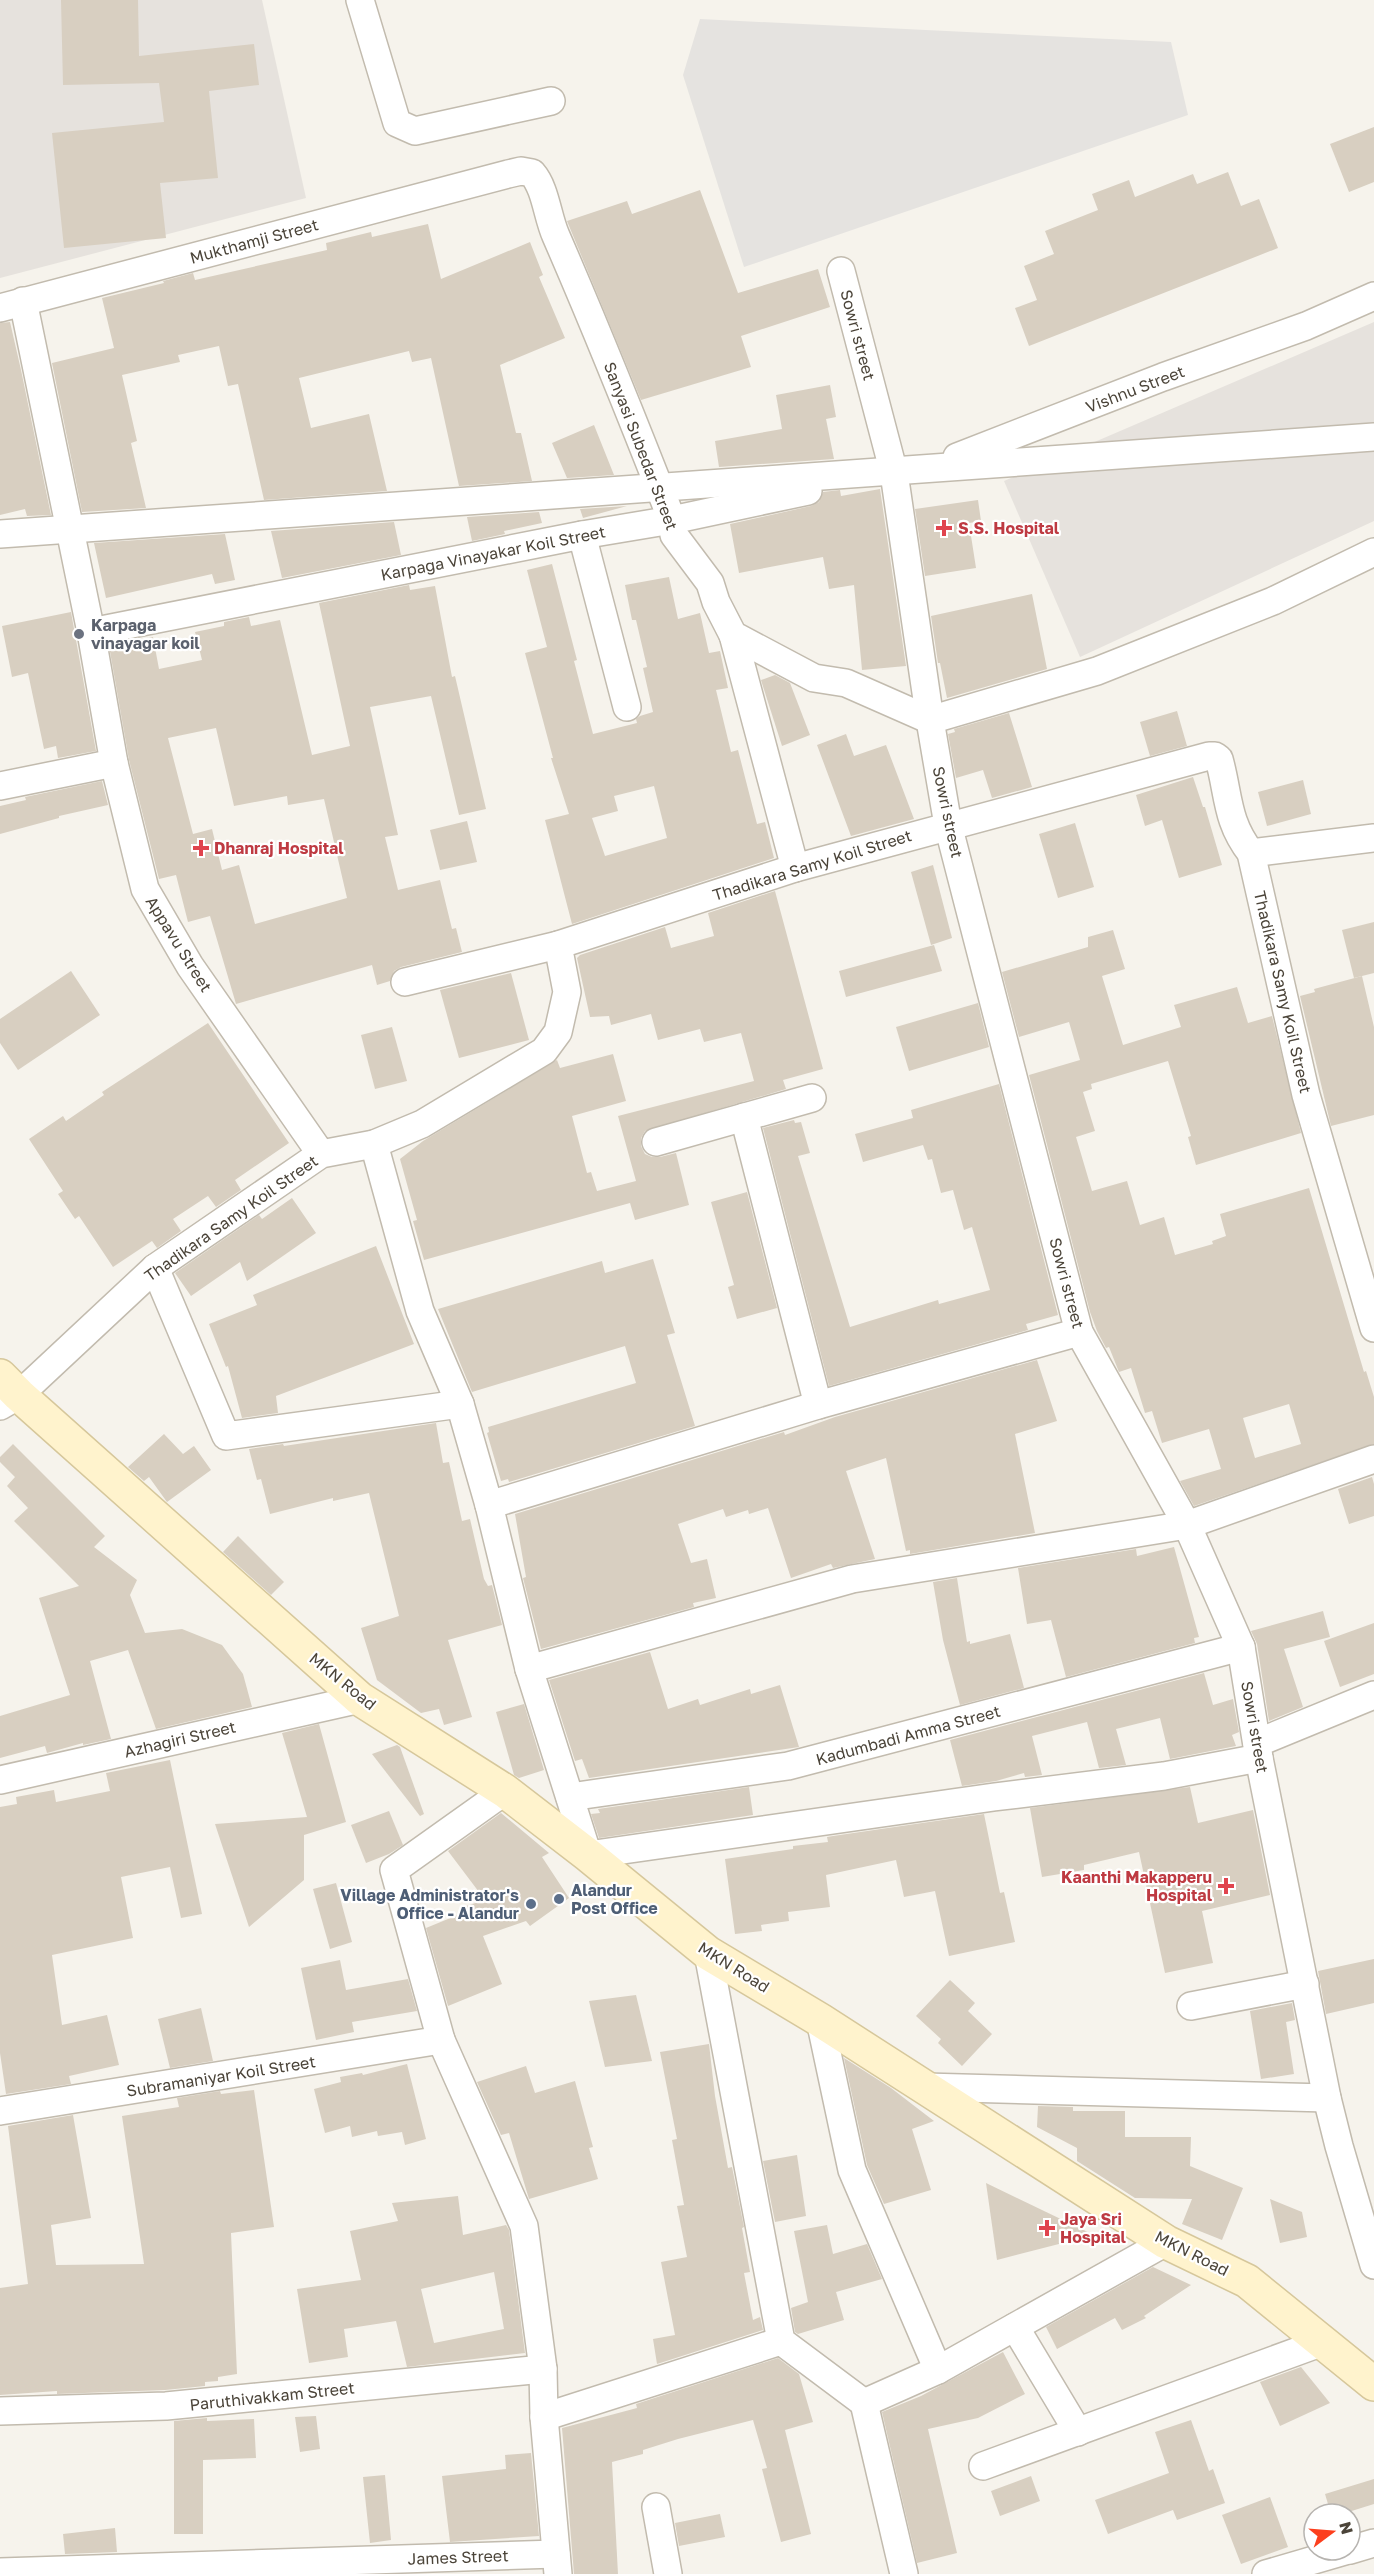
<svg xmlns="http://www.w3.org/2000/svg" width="1374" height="2574" viewBox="0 0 1374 2574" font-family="'Golos Text',sans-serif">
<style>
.industrial{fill:#e6e2dd}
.parking{fill:#e5e3e0}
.building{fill:#d8cfc1;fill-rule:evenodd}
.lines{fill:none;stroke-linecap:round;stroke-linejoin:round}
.street-casing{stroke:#c2bbae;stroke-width:30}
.secondary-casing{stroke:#d6c79b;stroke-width:36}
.street{stroke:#fff;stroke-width:27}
.secondary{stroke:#fff3cd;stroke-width:33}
.health-dot{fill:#e0444e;stroke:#fff;stroke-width:2}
.worship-dot{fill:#6b7280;stroke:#fff;stroke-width:2}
.service-dot{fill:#5c6f8a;stroke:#fff;stroke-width:2}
.labels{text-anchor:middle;stroke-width:4.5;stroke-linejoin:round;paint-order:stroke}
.street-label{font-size:16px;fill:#4b4439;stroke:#fff}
.health-label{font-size:16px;font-weight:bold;fill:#be3a42;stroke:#fff;text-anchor:start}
.worship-label{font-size:16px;font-weight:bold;fill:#5b616d;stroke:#fff;text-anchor:start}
.service-label{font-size:16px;font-weight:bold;fill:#4e5e75;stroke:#fff;text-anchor:start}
</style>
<rect width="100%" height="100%" fill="#f6f3ec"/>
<g class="industrial">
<polygon points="0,0 262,0 306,198 0,278"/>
<polygon points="1374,322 1374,521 1080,657 1004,481"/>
</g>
<polygon class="parking" points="700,19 1171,42 1188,115 744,267 683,75"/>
<g class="building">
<polygon points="61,0 138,0 139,56 254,44 259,85 209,91 218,178 160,183 166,238 64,248 52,133 164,122 159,83 63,85"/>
<polygon points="1374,127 1374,182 1349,192 1330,144"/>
<polygon points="1228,172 1241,206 1259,199 1278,248 1029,346 1015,308 1037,300 1024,266 1054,254 1045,231 1098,210 1092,194 1129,180 1135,197 1193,174 1197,184"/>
<polygon points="700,190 738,293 818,269 830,307 741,336 751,367 641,400 567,221 627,201 632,214"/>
<polygon points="428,224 441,279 530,242 543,275 539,277 565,338 500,365 516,433 521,433 532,481 459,486 431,358 412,362 409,351 299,378 311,428 369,414 387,491 264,500 238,384 228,386 219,346 178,355 180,362 122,375 137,441 131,443 146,508 82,512 52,363 114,348 102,298 164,283 163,281 193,273 195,280 327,250 326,243 371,232 372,237"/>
<polygon points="10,322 21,370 51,515 27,516 25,509 0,515 0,323"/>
<polygon points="830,385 836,417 826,419 834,459 719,467 715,441 782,429 776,395"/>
<polygon points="594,425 614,475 567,478 552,443"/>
<polygon points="880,489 906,666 862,670 854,585 829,589 823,557 739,573 730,524 811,506 819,502 823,492 840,490 841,496"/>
<polygon points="978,500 981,521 969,523 976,568 925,576 915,509"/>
<polygon points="627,506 583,518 580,509"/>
<polygon points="539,512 542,523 504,531 505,534 472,541 467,517"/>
<polygon points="394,522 401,555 282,578 271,531"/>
<polygon points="225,534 235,580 215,584 212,574 106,598 94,543"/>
<path d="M 552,564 L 577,660 L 574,661 L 593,734 L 637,723 L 636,719 L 640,716 L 653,712 L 643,668 L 647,667 L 636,620 L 632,620 L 625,585 L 669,577 L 678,619 L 700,613 L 709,653 L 720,651 L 728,688 L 716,690 L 731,752 L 738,750 L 757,824 L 765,822 L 774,858 L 572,924 L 545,820 L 569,814 L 551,758 L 553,758 L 525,653 L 547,647 L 527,570 ZM 654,786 L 667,838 L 605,856 L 592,818 L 618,811 L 614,796 Z"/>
<path d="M 409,585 L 410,590 L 435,586 L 452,677 L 455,676 L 486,809 L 459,815 L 431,696 L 370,707 L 398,835 L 385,837 L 398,890 L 440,880 L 452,929 L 456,928 L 462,952 L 401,967 L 394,971 L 390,981 L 377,985 L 372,965 L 236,1004 L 210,916 L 188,922 L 176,875 L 159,879 L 129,760 L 109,646 L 153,637 L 159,669 L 202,660 L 195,632 L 224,626 L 224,622 L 249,617 L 251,626 L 280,620 L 312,755 L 350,746 L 319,603 ZM 216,728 L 234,806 L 287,796 L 288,805 L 324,799 L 347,898 L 255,924 L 239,865 L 222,870 L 212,829 L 193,834 L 168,738 Z"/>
<polygon points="1032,594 1047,669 947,698 940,663 938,663 931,616"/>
<polygon points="71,612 96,751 58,758 56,746 44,749 28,673 12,677 2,626"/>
<polygon points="775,675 790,683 810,735 782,746 761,680"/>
<polygon points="1177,711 1187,746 1150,756 1140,722"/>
<polygon points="1009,713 1032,787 992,798 983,770 956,778 948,734 955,732 954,729"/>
<polygon points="846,734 854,756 886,745 914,819 851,836 817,745"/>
<polygon points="1193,777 1203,807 1205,807 1222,865 1179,878 1162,820 1145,826 1136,795"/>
<polygon points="1303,780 1311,814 1267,826 1258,792"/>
<polygon points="102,781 108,805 59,816 59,818 0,834 0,806 26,800 25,797"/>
<polygon points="467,821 477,862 440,870 430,830"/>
<polygon points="1075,823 1094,887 1058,898 1039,834"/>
<polygon points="933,865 952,938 931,945 911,872"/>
<polygon points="775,891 823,1069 783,1080 786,1089 645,1131 641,1138 641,1146 645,1154 652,1157 660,1157 676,1153 689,1205 635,1220 630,1203 424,1260 413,1221 417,1220 400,1159 423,1141 557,1060 560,1068 613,1054 626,1101 572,1116 587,1173 591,1172 597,1191 636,1181 618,1116 754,1081 741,1033 704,1042 700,1029 658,1040 651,1014 611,1025 609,1016 590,1017 577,958 580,955 665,927 671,948 714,936 708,913"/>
<polygon points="1374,922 1374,973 1354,978 1342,930"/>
<path d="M 1113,930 L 1125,969 L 1102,976 L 1123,1045 L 1181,1027 L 1174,1005 L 1237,987 L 1248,1023 L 1272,1016 L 1301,1133 L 1196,1165 L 1188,1137 L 1191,1136 L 1168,1061 L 1091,1084 L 1092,1089 L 1083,1092 L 1095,1131 L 1076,1137 L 1092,1191 L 1127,1181 L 1140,1225 L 1164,1217 L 1175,1255 L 1213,1244 L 1212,1241 L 1226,1236 L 1220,1214 L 1309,1188 L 1364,1372 L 1366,1371 L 1374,1397 L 1374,1444 L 1194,1506 L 1180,1481 L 1221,1469 L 1209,1429 L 1162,1443 L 1152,1411 L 1145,1413 L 1131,1368 L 1119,1372 L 1109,1347 L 1106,1348 L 1097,1331 L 1090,1312 L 1029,1075 L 1080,1060 L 1069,1022 L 1019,1037 L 1002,972 L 1088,947 L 1088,937 ZM 1289,1404 L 1301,1444 L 1255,1458 L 1243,1418 Z"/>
<polygon points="934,945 942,971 846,997 839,971"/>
<polygon points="71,971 100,1015 18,1070 0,1043 0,1019"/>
<polygon points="511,973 529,1040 459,1058 440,990"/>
<polygon points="1362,976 1374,1027 1374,1115 1331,1126 1300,996 1315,992 1314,989"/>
<polygon points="978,1003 989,1047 909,1071 896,1027"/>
<polygon points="208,1023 289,1143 235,1180 241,1190 216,1207 208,1196 173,1219 181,1231 157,1248 152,1241 113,1267 79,1216 75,1219 58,1194 63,1191 29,1139 63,1116 66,1121 104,1095 102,1092"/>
<polygon points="392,1027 407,1081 375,1089 361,1035"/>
<polygon points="999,1084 1058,1315 1026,1324 1028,1330 829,1386 763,1128 794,1120 795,1123 801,1122 810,1153 798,1156 850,1327 938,1300 939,1304 990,1290 972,1227 964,1230 953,1190 941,1193 932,1159 928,1160 923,1145 863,1162 855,1134 913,1118 911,1110"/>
<polygon points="747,1192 777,1308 737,1319 728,1287 734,1285 711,1202"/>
<polygon points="292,1198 316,1233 247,1281 240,1262 191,1296 175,1273 259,1215 262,1219"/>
<polygon points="376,1246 414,1344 276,1396 278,1413 242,1418 228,1366 226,1367 209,1324 257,1305 253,1295"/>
<polygon points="653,1259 675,1333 667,1335 695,1426 509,1482 508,1479 501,1481 487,1433 489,1432 488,1427 636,1383 625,1346 472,1392 438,1309 602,1261 605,1273"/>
<polygon points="1037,1360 1057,1421 1015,1434 1035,1533 910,1554 910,1550 906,1551 886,1458 846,1471 875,1559 833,1568 831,1564 791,1578 768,1508 749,1514 748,1510 726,1517 723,1509 678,1524 691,1563 707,1559 716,1598 693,1603 694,1607 541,1649 523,1578 526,1577 515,1514 784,1432 785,1435 835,1417"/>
<polygon points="436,1423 443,1463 449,1462 462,1521 470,1519 484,1579 488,1586 492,1585 502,1625 448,1640 472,1717 444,1725 439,1709 421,1713 377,1680 361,1628 399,1616 369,1493 333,1501 333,1498 270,1514 261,1479 257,1480 249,1449 283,1444 284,1446"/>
<polygon points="164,1434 183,1454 194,1446 211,1470 167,1502 149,1477 144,1481 128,1467"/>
<polygon points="13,1444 105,1536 94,1547 137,1580 130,1595 145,1633 182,1629 222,1645 243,1674 252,1707 156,1729 128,1650 90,1661 111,1739 83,1745 83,1743 47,1753 45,1746 0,1758 0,1716 70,1695 39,1598 79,1586 14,1521 28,1508 7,1486 15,1477 0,1462 0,1457"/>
<polygon points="1372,1477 1374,1484 1374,1516 1349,1524 1338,1489"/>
<polygon points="238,1536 284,1582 271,1595 223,1552"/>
<polygon points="1174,1547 1199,1637 1194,1638 1195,1643 1066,1677 1051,1620 1027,1624 1018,1568 1136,1549 1137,1556"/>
<polygon points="957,1578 967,1642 970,1641 970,1644 1010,1634 1024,1688 960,1705 943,1640 933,1582"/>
<polygon points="1323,1611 1330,1637 1284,1649 1303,1707 1269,1721 1257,1644 1251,1631"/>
<polygon points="1374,1623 1374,1674 1340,1687 1324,1641"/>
<polygon points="650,1652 668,1709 698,1699 700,1705 750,1689 751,1694 780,1685 799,1747 589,1778 582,1759 575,1761 549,1680"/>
<polygon points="1204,1673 1213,1705 1233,1699 1239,1732 1232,1735 1236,1746 1170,1759 1160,1718 1116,1729 1126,1765 1099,1768 1087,1722 1032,1736 1042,1775 1025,1777 1024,1773 996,1781 962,1786 950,1740"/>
<polygon points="524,1704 544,1770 519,1778 514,1775 496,1712"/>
<polygon points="319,1724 346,1822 304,1835 304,1880 249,1927 215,1824 307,1817 282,1733"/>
<polygon points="397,1745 400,1747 424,1814 420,1816 372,1754"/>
<polygon points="170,1760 202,1914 181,1918 170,1867 121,1877 133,1938 52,1955 62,2025 107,2015 119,2065 69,2076 71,2084 6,2094 0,2053 0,1807 17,1804 16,1797 54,1790 56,1802 110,1791 106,1773"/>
<polygon points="749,1787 753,1815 599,1838 591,1814 600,1813 598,1809"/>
<polygon points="1190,1787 1198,1823 1253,1810 1270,1895 1202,1911 1213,1963 1165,1973 1139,1852 1084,1865 1084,1870 1042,1877 1030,1808"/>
<polygon points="389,1811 403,1845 389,1854 366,1863 351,1825"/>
<polygon points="501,1813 549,1853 542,1857 569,1898 530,1926 526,1921 483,1936 502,1984 448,2006 426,1928 465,1912 463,1907 485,1900 448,1851"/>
<polygon points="984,1814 1000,1893 1004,1892 1015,1942 949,1956 935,1891 904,1897 896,1860 826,1875 830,1907 788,1912 789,1921 761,1925 762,1931 735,1934 725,1859 793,1849 793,1846 828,1842 827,1837 833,1836"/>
<polygon points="336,1883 352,1942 330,1949 313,1889"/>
<polygon points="1374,1959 1374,2003 1326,2014 1318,1971"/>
<polygon points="340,1960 346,1990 408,1979 417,2011 352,2022 354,2032 316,2040 301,1968"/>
<polygon points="950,1980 975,2003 968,2011 992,2034 962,2066 938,2043 941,2039 916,2016"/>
<polygon points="636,1995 652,2061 605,2067 589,2001"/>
<polygon points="1292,2003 1295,2020 1286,2022 1294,2074 1261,2079 1250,2011"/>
<polygon points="201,2008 213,2061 170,2068 158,2019"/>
<polygon points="709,2044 715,2096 728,2168 732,2167 744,2227 742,2228 750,2272 744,2273 753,2320 760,2317 763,2330 657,2364 653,2339 675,2335 661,2262 687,2257 677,2206 684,2205 672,2140 677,2139 660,2052"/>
<polygon points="844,2058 891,2088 934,2121 912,2129 931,2190 884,2204 867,2165"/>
<polygon points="407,2064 426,2139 405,2145 402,2132 378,2136 377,2131 352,2137 350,2126 325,2133 314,2089 341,2082 340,2077 362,2073 363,2075"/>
<polygon points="526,2066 535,2093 575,2081 593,2147 589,2148 598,2179 529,2199 509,2133 501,2135 477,2082"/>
<polygon points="254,2090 274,2227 231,2233 237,2374 218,2377 218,2381 205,2382 205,2386 165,2390 57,2394 57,2391 0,2395 0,2288 28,2284 8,2126 73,2115 91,2218 51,2225 56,2265 144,2264 122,2116 179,2107 177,2098 220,2091 221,2094"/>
<polygon points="1038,2106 1073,2107 1073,2111 1125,2111 1125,2137 1191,2137 1190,2166 1243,2188 1222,2240 1182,2224 1192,2199 1135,2198 1077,2161 1077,2148 1037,2127"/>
<polygon points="797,2155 806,2216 775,2222 763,2161"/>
<polygon points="986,2183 1094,2235 997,2260"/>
<path d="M 458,2196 L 463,2235 L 506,2225 L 509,2230 L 525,2353 L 407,2367 L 396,2321 L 344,2329 L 348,2357 L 309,2363 L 297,2289 L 361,2280 L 350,2231 L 398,2221 L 392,2203 ZM 494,2272 L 504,2329 L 434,2343 L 421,2289 Z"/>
<polygon points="1270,2199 1302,2212 1307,2237 1280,2243"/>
<polygon points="827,2225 833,2254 867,2244 882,2279 836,2292 844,2320 798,2334 795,2332 791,2308 808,2302 794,2231"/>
<polygon points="1153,2267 1191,2285 1144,2316 1146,2318 1122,2330 1115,2318 1057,2349 1046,2327"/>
<polygon points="1003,2352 1025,2394 978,2418 928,2429 957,2553 917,2563 882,2412 921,2396"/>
<polygon points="778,2358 799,2374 813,2422 785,2430 811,2534 781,2542 762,2469 767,2468 753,2420 678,2439 643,2450 643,2454 612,2462 618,2574 574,2574 562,2428 637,2408 636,2404"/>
<polygon points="1301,2367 1330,2403 1280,2426 1260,2382"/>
<polygon points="316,2416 320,2449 300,2452 295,2417"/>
<polygon points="207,2418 207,2421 254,2419 256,2458 203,2460 203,2534 174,2534 174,2421"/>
<polygon points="1191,2420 1209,2471 1213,2469 1225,2503 1177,2520 1173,2510 1108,2534 1095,2500 1169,2473 1155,2432"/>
<polygon points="531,2453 539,2536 450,2542 442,2476 506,2469 505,2455"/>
<polygon points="385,2475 391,2540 370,2543 363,2477"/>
<polygon points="1031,2476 1040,2501 1000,2516 991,2491"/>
<polygon points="1374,2479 1374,2504 1342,2514 1331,2514 1325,2494"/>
<polygon points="1270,2497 1288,2547 1241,2564 1222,2515"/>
<polygon points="720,2514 725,2537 679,2546 675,2523"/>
<polygon points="115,2528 117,2552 65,2554 63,2534"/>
</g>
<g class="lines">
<g class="street-casing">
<g id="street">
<polyline points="360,0 397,123 415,131 551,101"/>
<polyline points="841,271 894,473 930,720 948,825 1079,1332 1187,1525 1241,1647 1259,1758 1327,2098 1339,2146 1374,2265"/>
<polyline points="23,301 91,632 114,763 145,889 190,966 321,1154"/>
<path d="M 0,308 L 508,174 L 521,171 L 532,173 C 546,189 547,216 556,236 C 597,330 635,425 672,520 L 674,535 L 710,583 L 716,602 L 733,635 L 814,678 L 846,683 L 930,720 L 1097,671 L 1273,601 L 1374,552"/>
<polyline points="957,457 1163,377 1306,326 1374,296"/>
<polyline points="0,534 1374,437"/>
<polyline points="582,535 627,707"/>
<polyline points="91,632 582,535 672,520 808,491"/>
<polyline points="733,635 795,868"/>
<polyline points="0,786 114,763"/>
<polyline points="1251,853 1374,838"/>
<polyline points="405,982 558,945"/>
<polyline points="744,1117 818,1405"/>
<polyline points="656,1142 812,1098"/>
<polyline points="374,1144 420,1311 460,1404 489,1505 529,1669 588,1855 994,1797 1164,1776 1259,1758"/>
<polyline points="155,1268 226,1436 460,1404"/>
<path d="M 0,1406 L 19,1395 L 155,1268 L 321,1154 L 374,1144 L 422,1124 L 544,1051 L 558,1032 L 567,992 L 558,945 L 795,868 L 1209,756 L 1215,756 L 1219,759 C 1229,795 1226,821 1251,853 L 1306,1095 L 1374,1328"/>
<polyline points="489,1505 818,1405 1079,1332"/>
<polyline points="529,1669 852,1579 1187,1525 1374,1459"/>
<polyline points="1257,1743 1374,1695"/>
<polyline points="0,1780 360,1699"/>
<polyline points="505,1791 394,1870 441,2040 524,2226 543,2369 544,2417 558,2574"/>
<polyline points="570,1797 788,1766 1241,1647"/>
<polyline points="708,1953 781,2341 864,2403 938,2370 1166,2242"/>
<polyline points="1191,2006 1305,1984"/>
<polyline points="820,2020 852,2170 938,2370"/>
<polyline points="925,2087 1327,2098"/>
<polyline points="0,2111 441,2040"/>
<polyline points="1015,2327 1078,2432"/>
<polyline points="864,2403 904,2574"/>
<polyline points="0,2411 166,2406 543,2369"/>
<polyline points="544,2417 781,2341"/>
<polyline points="983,2466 1323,2342"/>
<polyline points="656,2507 668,2574"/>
<polyline points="1350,2550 1374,2543"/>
<polyline points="0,2572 556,2554"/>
<polyline points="1266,2574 1348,2550"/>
</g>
</g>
<g class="secondary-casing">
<polyline id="secondary" points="0,1376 19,1395 360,1699 505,1791 588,1855 708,1953 820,2020 1166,2242 1247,2281 1374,2384"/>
</g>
<use href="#street" class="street"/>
<use href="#secondary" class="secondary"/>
</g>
<g class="health-dot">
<path d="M941 519h6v6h6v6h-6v6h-6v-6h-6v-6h6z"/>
<path d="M198 839h6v6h6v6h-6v6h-6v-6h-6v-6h6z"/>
<path d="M1223 1877h6v6h6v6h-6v6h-6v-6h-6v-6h6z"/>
<path d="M1044 2219h6v6h6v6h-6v6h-6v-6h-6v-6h6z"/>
</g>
<circle class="worship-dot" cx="79" cy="634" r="6"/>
<g class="service-dot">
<circle cx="559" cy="1899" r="6"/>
<circle cx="531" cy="1904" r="6"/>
</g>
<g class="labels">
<g class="street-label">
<text transform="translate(254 241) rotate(-15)" y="6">Mukthamji Street</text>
<text transform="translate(858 335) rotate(75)" y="6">Sowri street</text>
<text transform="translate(1135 389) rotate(-21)" y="6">Vishnu Street</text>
<text transform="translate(641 446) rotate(69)" y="6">Sanyasi Subedar Street</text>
<text transform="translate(493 553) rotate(-11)" y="6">Karpaga Vinayakar Koil Street</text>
<text transform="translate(948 812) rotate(78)" y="6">Sowri street</text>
<text transform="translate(812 865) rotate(-17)" y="6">Thadikara Samy Koil Street</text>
<text transform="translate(179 944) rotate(58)" y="6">Appavu Street</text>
<text transform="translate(1283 992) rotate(77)" y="6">Thadikara Samy Koil Street</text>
<text transform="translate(231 1218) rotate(-35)" y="6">Thadikara Samy Koil Street</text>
<text transform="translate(1067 1283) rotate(75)" y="6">Sowri street</text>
<text transform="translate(343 1681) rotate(39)" y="6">MKN Road</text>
<text transform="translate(1255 1727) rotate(80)" y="6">Sowri street</text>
<text transform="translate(908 1735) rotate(-15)" y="6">Kadumbadi Amma Street</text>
<text transform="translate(180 1739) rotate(-13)" y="6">Azhagiri Street</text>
<text transform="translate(734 1967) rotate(32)" y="6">MKN Road</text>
<text transform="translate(221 2076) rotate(-9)" y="6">Subramaniyar Koil Street</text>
<text transform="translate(1192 2253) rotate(27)" y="6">MKN Road</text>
<text transform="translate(272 2396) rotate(-6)" y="6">Paruthivakkam Street</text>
<text transform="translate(458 2557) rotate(-2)" y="6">James Street</text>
</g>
<g class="health-label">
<text x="958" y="534">S.S. Hospital</text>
<text x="214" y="854">Dhanraj Hospital</text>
<text x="1212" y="1883" text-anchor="end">Kaanthi Makapperu<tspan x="1212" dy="18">Hospital</tspan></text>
<text x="1060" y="2225">Jaya Sri<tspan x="1060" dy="18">Hospital</tspan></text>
</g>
<g class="worship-label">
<text x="91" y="631">Karpaga<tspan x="91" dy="18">vinayagar koil</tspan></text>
</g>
<g class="service-label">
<text x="571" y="1896">Alandur<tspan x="571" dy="18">Post Office</tspan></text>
<text x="519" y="1901" text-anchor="end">Village Administrator's<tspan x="519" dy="18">Office - Alandur</tspan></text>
</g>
</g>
<g transform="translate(1332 2532) rotate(74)"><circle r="28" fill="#ffffff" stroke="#b7b4b0" stroke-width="1.5"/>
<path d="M0-4.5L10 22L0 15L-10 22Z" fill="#fc3f1d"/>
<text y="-9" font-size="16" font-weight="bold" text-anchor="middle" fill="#4b4439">N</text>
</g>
</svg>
